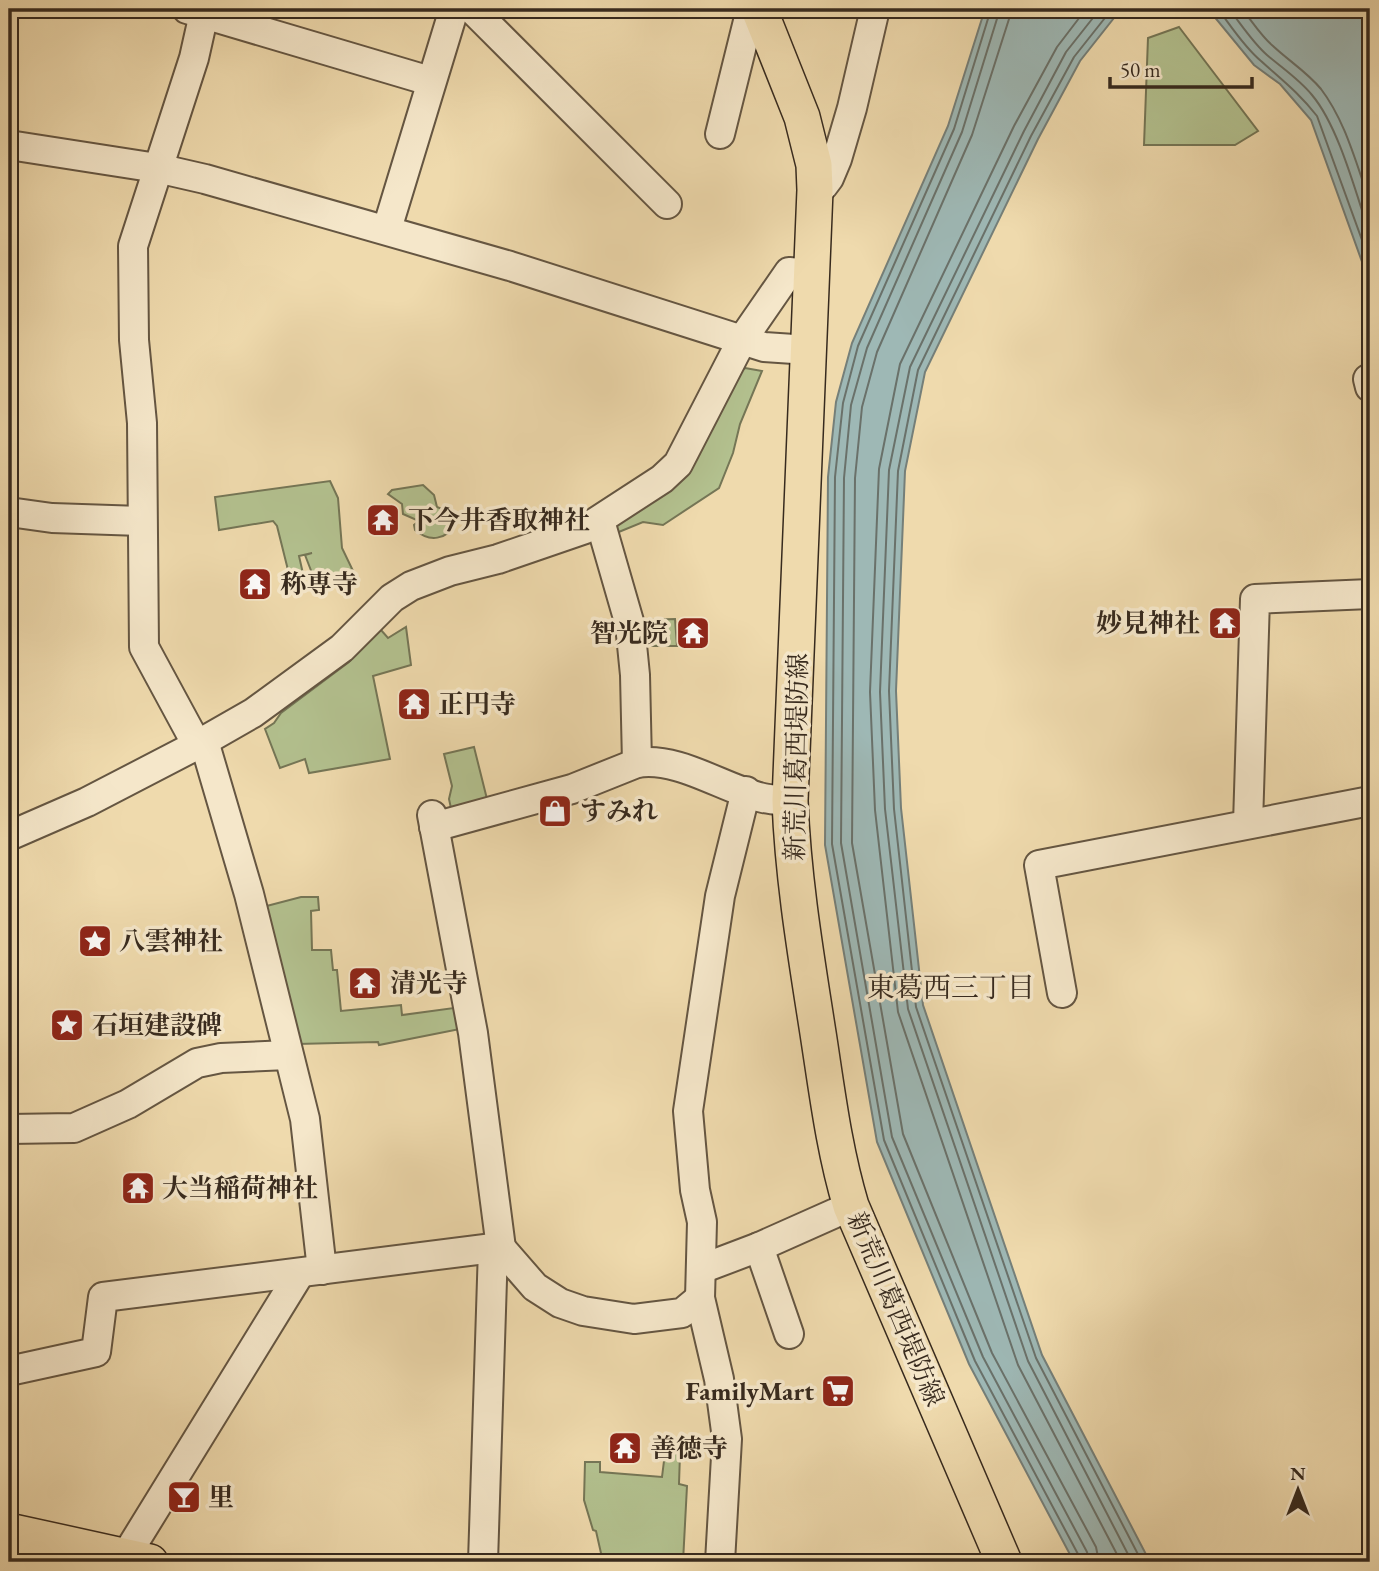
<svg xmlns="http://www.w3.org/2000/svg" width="1379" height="1571" viewBox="0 0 1379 1571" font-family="'EB Garamond','Noto Serif JP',serif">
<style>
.green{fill:#b3c18f;stroke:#757656;stroke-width:2}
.water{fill:#9eb8b5;stroke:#757f79;stroke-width:2}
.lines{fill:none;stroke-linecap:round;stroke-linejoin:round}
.shore{stroke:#6a716a;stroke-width:2}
.minor-casing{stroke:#655642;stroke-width:32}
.major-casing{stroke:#372a1e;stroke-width:38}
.minor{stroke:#f5e7ca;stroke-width:28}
.major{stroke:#efdaad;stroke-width:35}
.labels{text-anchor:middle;stroke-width:7;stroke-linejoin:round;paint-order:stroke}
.poi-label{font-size:26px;font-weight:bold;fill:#372a1e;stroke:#f5e7ca;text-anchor:start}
.street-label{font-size:26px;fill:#372a1e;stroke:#f5e7ca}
.neighbourhood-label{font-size:28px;fill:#372a1e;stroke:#f5e7ca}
</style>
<rect width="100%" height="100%" fill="#efdaad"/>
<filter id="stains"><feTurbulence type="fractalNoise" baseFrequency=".00286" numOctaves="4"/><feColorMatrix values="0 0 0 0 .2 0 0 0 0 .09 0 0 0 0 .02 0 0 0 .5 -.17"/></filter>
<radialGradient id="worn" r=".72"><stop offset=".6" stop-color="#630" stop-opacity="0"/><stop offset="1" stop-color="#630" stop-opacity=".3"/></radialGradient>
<g class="green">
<polygon points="1179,27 1258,131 1235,145 1144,145 1148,38"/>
<polygon points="745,368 762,371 740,424 733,453 719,488 663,525 643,522 609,536 607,524 672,486 734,374"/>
<polygon points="330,481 338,498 342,548 355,575 339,581 340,583 319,591 305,555 312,553 299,556 304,578 291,582 277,526 273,521 219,530 215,497"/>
<path d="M 423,485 L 434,495 L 437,507 L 447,511 L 456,522 C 447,541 429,542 415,530 L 414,525 L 419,521 L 403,514 L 402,504 L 388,494 L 392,490 Z"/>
<polygon points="675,619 677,646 640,646 637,620"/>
<polygon points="406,627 411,665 373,676 390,759 309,773 305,759 280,768 265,729 274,723 281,713 349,662 381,630 388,638"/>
<polygon points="474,747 488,803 452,813 449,799 452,786 444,754"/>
<polygon points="301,897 318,897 319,910 311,911 312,950 331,950 333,970 337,970 341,1011 401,1005 402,1015 461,1007 465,1028 379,1045 378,1042 297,1044 259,908"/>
<polygon points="665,1453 680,1454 679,1484 687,1486 683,1562 603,1562 596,1531 593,1530 584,1500 585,1462 600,1462 600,1472 662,1477"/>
</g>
<g class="water">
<polygon points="985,9 1121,9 1080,61 1038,139 925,372 905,471 896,691 901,808 923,1005 1042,1355 1150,1562 1074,1562 969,1364 877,1142 825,845 828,477 836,402 852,343 948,126"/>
<polygon points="1208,9 1370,9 1370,284 1311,120 1280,84 1254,65"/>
</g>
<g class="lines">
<g class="shore">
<polyline points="991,9 954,129 858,346 843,403 835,477 832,844 884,1140 975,1361 1079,1556 1080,1562"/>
<polyline points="1000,9 962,132 867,348 851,405 844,478 841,843 892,1137 983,1357 1087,1552 1089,1562"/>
<polyline points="1011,9 1009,19 972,135 877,352 862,407 855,478 852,843 903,1134 992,1353 1096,1547 1099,1562"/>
<polyline points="1086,9 1057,47 1014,126 900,364 879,469 870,692 875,810 898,1012 1018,1365 1121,1562"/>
<polyline points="1100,9 1066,52 1024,131 910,367 889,470 880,692 885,809 908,1009 1028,1361 1132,1562"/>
<polyline points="1112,9 1074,57 1031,136 918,370 898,471 889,691 894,809 916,1007 1036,1358 1142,1562"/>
<path d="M 1218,9 C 1231,26 1244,47 1261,61 C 1282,80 1299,93 1317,116 L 1370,262"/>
<path d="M 1229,9 C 1241,24 1253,43 1267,55 C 1282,68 1299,79 1312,95 C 1339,127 1356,194 1370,235"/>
<path d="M 1242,9 C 1252,21 1261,36 1273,46 C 1289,61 1307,72 1321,89 C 1346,122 1356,164 1370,202"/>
</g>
<g class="minor-casing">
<g id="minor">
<polyline points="187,9 430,81"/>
<polyline points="472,9 667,204"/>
<polyline points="720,134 751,9"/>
<polyline points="9,145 157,168 205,179 510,266 764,347 809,350"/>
<polyline points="815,190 823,186 829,178 837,159 852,108 875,9"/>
<polyline points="387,229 454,9"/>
<polyline points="1368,379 1370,387"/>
<polyline points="9,512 52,518 141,521"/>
<polyline points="600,521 630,625 635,675 637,763"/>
<polyline points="204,741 249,894 305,1119 322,1270"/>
<polyline points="197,745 144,647 142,423 134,340 133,246 194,58 205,9"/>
<polyline points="432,815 473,1033 501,1248"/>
<polyline points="1248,824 1255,599 1370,594"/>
<path d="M 434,827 L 572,789 L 637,763 C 678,756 724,789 763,798 C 772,800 781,800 790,801"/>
<polyline points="9,836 87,802 197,745 253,713 342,648 392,598 411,586 450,571 498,559 585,529 662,479 678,464 742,340 789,272 813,274"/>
<polyline points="1062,993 1039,865 1370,801"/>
<polyline points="9,1129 74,1128 128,1104 197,1063 221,1058 288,1055"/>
<polyline points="759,1247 789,1334"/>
<polyline points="701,1269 759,1247 851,1206"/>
<polyline points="9,1371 96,1352 103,1297 493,1248 501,1248 535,1287 560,1303 583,1311 634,1319 682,1313 700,1298"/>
<polyline points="122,1562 300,1273"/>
<polyline points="483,1562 493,1248"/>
<polyline points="720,1562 727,1439 719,1379 700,1298 702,1222 695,1190 688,1111 720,896 746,791"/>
</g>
</g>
<g class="major-casing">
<g id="major">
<path d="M 759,9 L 802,117 L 814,165 L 815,190 L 790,801 C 793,879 806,956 818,1033 C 827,1091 834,1150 851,1206 L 1004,1562"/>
<polyline points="9,1531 150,1562"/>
<polyline points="9,1557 32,1562"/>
</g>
</g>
<use href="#minor" class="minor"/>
<use href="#major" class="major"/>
</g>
<defs>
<g id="temple-square" transform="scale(1.75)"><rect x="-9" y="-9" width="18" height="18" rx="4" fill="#8f2418" stroke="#f5e7ca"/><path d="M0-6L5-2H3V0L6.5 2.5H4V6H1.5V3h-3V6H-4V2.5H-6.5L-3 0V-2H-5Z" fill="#fff"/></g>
<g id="shop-square" transform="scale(1.75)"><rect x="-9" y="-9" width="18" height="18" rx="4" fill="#8f2418" stroke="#f5e7ca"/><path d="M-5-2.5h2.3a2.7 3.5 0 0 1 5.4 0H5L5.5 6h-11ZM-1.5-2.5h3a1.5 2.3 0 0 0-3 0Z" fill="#fff"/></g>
<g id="sight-square" transform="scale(1.75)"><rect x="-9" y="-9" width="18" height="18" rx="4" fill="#8f2418" stroke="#f5e7ca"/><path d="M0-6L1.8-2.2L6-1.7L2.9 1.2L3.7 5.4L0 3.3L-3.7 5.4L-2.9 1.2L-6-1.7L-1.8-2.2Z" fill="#fff"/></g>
<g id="supermarket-square" transform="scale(1.75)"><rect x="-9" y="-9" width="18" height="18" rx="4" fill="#8f2418" stroke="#f5e7ca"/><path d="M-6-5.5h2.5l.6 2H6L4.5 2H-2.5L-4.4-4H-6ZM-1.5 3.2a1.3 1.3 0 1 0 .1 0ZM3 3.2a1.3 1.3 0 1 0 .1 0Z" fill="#fff"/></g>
<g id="bar-square" transform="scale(1.75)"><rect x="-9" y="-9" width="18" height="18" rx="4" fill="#8f2418" stroke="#f5e7ca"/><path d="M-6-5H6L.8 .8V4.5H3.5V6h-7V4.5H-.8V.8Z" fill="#fff"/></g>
</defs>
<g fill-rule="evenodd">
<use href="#temple-square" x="383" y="520"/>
<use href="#temple-square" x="255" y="584"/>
<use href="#temple-square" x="1225" y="623"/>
<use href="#temple-square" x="693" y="633"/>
<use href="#temple-square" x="414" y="704"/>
<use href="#shop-square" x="555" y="811"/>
<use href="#sight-square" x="95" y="941"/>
<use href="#temple-square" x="365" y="983"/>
<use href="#sight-square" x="67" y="1025"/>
<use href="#temple-square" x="138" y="1188"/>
<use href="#supermarket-square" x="838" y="1391"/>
<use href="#temple-square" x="625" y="1448"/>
<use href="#bar-square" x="184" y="1497"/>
</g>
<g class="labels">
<g class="poi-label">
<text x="408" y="529">下今井香取神社</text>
<text x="280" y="593">称専寺</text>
<text x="1200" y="632" text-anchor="end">妙見神社</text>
<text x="668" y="642" text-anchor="end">智光院</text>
<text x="438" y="713">正円寺</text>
<text x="580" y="820">すみれ</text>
<text x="119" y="950">八雲神社</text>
<text x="390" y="992">清光寺</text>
<text x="92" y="1034">石垣建設碑</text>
<text x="162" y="1197">大当稲荷神社</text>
<text x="814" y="1400" text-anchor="end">FamilyMart</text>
<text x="650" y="1457">善徳寺</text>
<text x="208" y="1506">里</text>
</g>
<g class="street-label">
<text transform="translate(796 757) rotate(-89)" y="9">新荒川葛西堤防線</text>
<text transform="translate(896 1309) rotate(67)" y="9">新荒川葛西堤防線</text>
</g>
<g class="neighbourhood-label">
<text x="951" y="997">東葛西三丁目</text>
</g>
</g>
<rect width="1379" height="1571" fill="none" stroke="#efdaad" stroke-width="35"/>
<rect x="10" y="10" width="1358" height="1550" fill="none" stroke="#372a1e" stroke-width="3.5"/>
<rect x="18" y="18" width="1344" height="1536" fill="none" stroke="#372a1e" stroke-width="2"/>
<g transform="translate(1298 1490)" stroke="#f5e7ca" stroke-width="5" paint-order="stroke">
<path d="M0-5L12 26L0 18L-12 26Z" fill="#372a1e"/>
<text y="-10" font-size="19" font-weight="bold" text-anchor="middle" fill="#372a1e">N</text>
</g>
<path d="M1110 77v10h142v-10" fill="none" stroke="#372a1e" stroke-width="3.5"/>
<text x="1120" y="77" font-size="21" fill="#372a1e" stroke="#f5e7ca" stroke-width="5" paint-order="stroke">50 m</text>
<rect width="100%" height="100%" filter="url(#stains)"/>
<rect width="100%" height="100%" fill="url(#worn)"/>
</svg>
